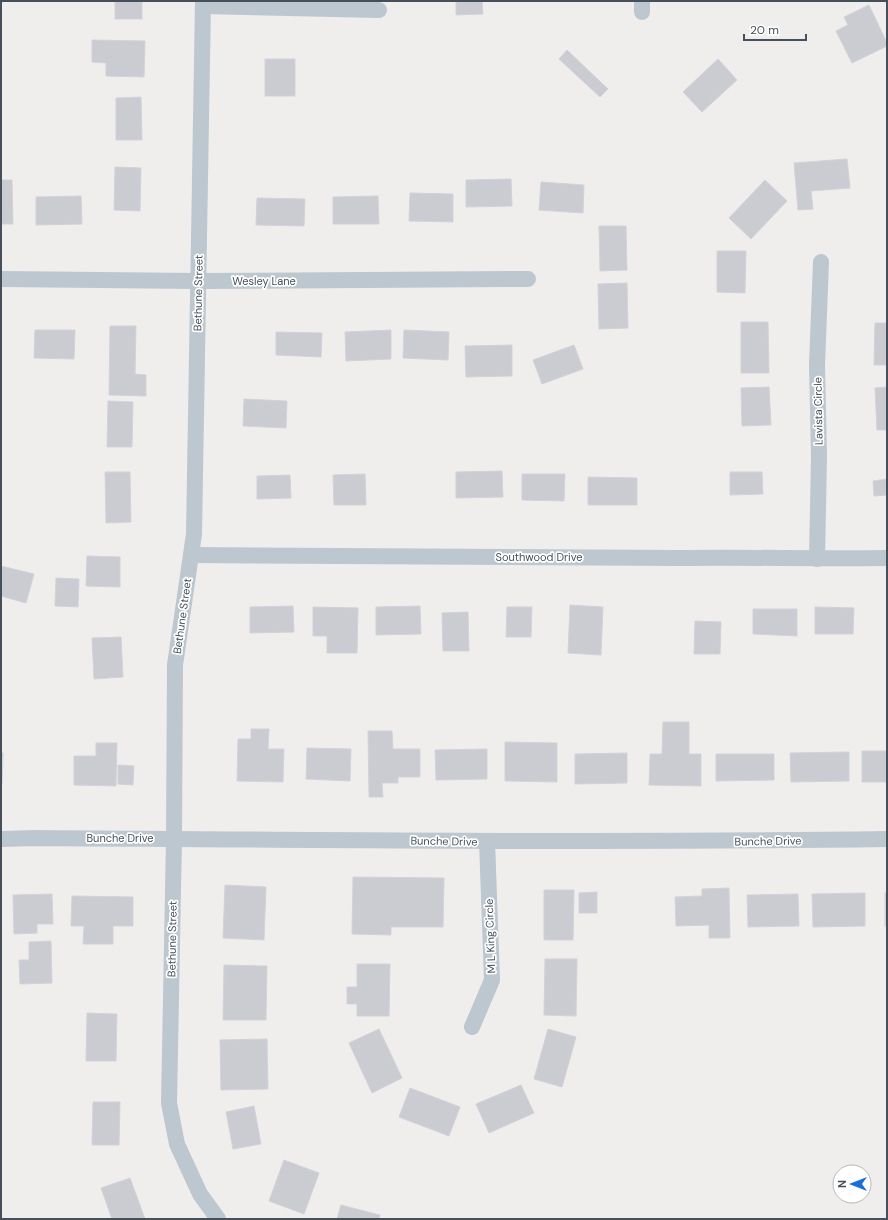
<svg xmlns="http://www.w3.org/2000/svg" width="888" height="1220" viewBox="0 0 888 1220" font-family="'DM Sans',sans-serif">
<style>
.building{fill:#caccd2;stroke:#d1d3d9}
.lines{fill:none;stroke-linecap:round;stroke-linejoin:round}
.street{stroke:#bdc7cf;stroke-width:16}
.labels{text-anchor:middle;stroke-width:3.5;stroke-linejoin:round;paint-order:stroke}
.street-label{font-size:11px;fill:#45505a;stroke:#fff}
</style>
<rect width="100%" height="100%" fill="#f0eded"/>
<g class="building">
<rect x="115" y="1" width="27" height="18"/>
<polygon points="456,1 482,1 483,14 456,15"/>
<polygon points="869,5 887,43 887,46 852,63 836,31 848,25 844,17"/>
<polygon points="92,40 145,41 144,77 106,76 106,63 92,62"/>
<polygon points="567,50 608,89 600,97 559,59"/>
<rect x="265" y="59" width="30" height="37"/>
<polygon points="718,59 737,80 702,112 683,92"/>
<polygon points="141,97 142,140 116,140 116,98"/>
<polygon points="847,159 850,188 811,191 813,209 798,210 794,163"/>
<polygon points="115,167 141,168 140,211 114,210"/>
<polygon points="511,179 512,206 466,207 466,180"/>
<polygon points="1,180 12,180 13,224 1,224"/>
<polygon points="765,180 787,201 751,239 729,218"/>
<polygon points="541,182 584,185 583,213 539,210"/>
<polygon points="410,193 453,194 453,222 409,221"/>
<polygon points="81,196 82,224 36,225 36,197"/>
<polygon points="378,196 379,224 333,224 333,197"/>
<polygon points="257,198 305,199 304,226 256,225"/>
<polygon points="599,226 626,226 627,270 600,271"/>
<polygon points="717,251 746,251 745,293 717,292"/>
<polygon points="627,283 628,328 599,329 598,284"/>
<polygon points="741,322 768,322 769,373 741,373"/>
<polygon points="875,323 887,323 887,365 874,365"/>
<polygon points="110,326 136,326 135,374 146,375 146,396 109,395"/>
<polygon points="35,330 75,330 74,359 34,358"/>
<polygon points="391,330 391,359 346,361 345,332"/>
<polygon points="404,330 449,332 448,360 403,358"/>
<polygon points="276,332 322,333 321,357 276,355"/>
<polygon points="512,345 512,376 466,377 465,346"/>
<polygon points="574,345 583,369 542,384 533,360"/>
<polygon points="769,387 771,425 742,426 741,388"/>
<polygon points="887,387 887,430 877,430 875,388"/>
<polygon points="244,399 287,401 286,428 243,426"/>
<polygon points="108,401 133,402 132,447 107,447"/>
<polygon points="502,471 503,497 456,498 456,472"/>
<polygon points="105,472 130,472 131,522 106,523"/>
<polygon points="730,472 762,472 763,494 730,495"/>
<polygon points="365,474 366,505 334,505 333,475"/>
<polygon points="522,474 565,474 564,501 522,500"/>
<polygon points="290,475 291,498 257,499 257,476"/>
<polygon points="588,477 637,478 637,505 588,505"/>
<polygon points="887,479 887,495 874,496 873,481"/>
<polygon points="87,556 120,557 120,587 86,586"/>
<polygon points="1,566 34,574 26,603 1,596"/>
<polygon points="56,578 79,579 78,607 55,606"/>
<polygon points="570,605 603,607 601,655 568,653"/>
<polygon points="293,606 294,632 250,633 250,607"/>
<polygon points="420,606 421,634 376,635 376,607"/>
<polygon points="313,607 358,608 357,653 327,653 327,636 313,636"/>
<polygon points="507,607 532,607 531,637 506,637"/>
<polygon points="815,607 854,608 853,634 815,634"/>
<polygon points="753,609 797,609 797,636 753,634"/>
<polygon points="468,612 469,651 443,651 442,613"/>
<polygon points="695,621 721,622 720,654 694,654"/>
<polygon points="121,637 123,677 94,679 92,638"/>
<polygon points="663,722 689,722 689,754 701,754 701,786 649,785 650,754 662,754"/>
<polygon points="251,729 269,729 268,749 284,749 283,782 237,781 238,739 251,739"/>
<polygon points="368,731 392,731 393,749 420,749 420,777 398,777 398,783 382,783 383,797 369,797"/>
<polygon points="505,742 557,743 557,782 505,781"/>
<polygon points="96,743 117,743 116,786 74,785 74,756 96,756"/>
<polygon points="307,748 351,749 350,781 306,779"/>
<polygon points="487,749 487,779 436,780 435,750"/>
<rect x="862" y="751" width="25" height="31"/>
<polygon points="849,752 849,781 791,782 790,753"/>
<polygon points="1,753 3,753 2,784 1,784"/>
<polygon points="627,753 627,783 575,784 575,754"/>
<polygon points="716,754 774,754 774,780 716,781"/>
<polygon points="118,765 134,766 133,785 118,784"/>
<polygon points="353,877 444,878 443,927 391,927 391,935 352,934"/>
<polygon points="225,885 266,887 264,940 223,938"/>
<polygon points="729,888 730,938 709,938 709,925 676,926 675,897 702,896 702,889"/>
<polygon points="544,890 574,890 573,940 544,940"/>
<polygon points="597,892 597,913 579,913 579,893"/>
<polygon points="865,893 865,926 813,927 812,894"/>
<rect x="885" y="893" width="2" height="33"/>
<polygon points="52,894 53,924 37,924 37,933 14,934 13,895"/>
<polygon points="798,894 799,926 748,927 747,895"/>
<polygon points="72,896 133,897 133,926 113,926 113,944 83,944 84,926 71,926"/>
<polygon points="51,941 52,983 20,984 19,960 29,960 29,942"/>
<polygon points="545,959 577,959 576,1016 544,1015"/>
<polygon points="357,964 390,964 389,1016 357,1016 357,1004 347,1004 347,987 357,987"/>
<polygon points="224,965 267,966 266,1020 223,1020"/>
<polygon points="87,1013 117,1014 116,1061 86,1061"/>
<polygon points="379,1029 402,1078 372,1093 349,1043"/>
<polygon points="548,1029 576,1037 562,1087 534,1079"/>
<polygon points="267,1039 268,1089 221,1090 220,1040"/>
<polygon points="521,1085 534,1113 489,1133 476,1104"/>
<polygon points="410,1088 460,1107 449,1136 399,1117"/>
<polygon points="93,1102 120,1102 119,1145 92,1145"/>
<polygon points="254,1106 261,1144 233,1149 226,1112"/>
<polygon points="284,1160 319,1173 304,1214 269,1201"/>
<polygon points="130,1178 145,1219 112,1219 101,1188"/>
<polygon points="341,1205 380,1215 379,1219 337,1219"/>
</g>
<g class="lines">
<g class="street">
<polyline points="203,1 194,534 175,665 174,839 169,1103 177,1144 200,1194 218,1219"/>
<polyline points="642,1 642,12"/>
<polyline points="203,6 379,10"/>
<polyline points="1,279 197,281 528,279"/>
<path d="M 191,555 L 677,558 C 747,557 817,559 887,558"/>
<polyline points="817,559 819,456 817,365 821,262"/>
<path d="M 1,839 L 36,838 C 319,840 603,843 887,839"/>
<polyline points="472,1027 492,980 487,841"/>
</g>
</g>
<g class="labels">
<g class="street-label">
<text x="264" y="285">Wesley Lane</text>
<text transform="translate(198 293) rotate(-89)" y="4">Bethune Street</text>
<text transform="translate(818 411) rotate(-91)" y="4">Lavista Circle</text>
<text x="539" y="561">Southwood Drive</text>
<text transform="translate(182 616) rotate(-82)" y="4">Bethune Street</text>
<text x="120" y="842">Bunche Drive</text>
<text transform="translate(444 841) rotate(1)" y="4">Bunche Drive</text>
<text transform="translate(768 841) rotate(-1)" y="4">Bunche Drive</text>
<text transform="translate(490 936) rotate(-92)" y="4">M L King Circle</text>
<text transform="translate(172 939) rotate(-89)" y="4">Bethune Street</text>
</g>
</g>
<rect width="888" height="1220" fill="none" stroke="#45505a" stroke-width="4"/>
<g transform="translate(852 1184) rotate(270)"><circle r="19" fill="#ffffff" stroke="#b5b9bd"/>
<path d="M0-3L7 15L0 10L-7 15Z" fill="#1a6fdc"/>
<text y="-6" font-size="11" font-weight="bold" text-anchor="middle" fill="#45505a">N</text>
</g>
<path d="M744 34v6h62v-6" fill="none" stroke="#45505a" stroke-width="2"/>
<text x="750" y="34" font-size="12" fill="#45505a" stroke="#ffffff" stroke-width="3" paint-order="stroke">20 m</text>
</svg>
